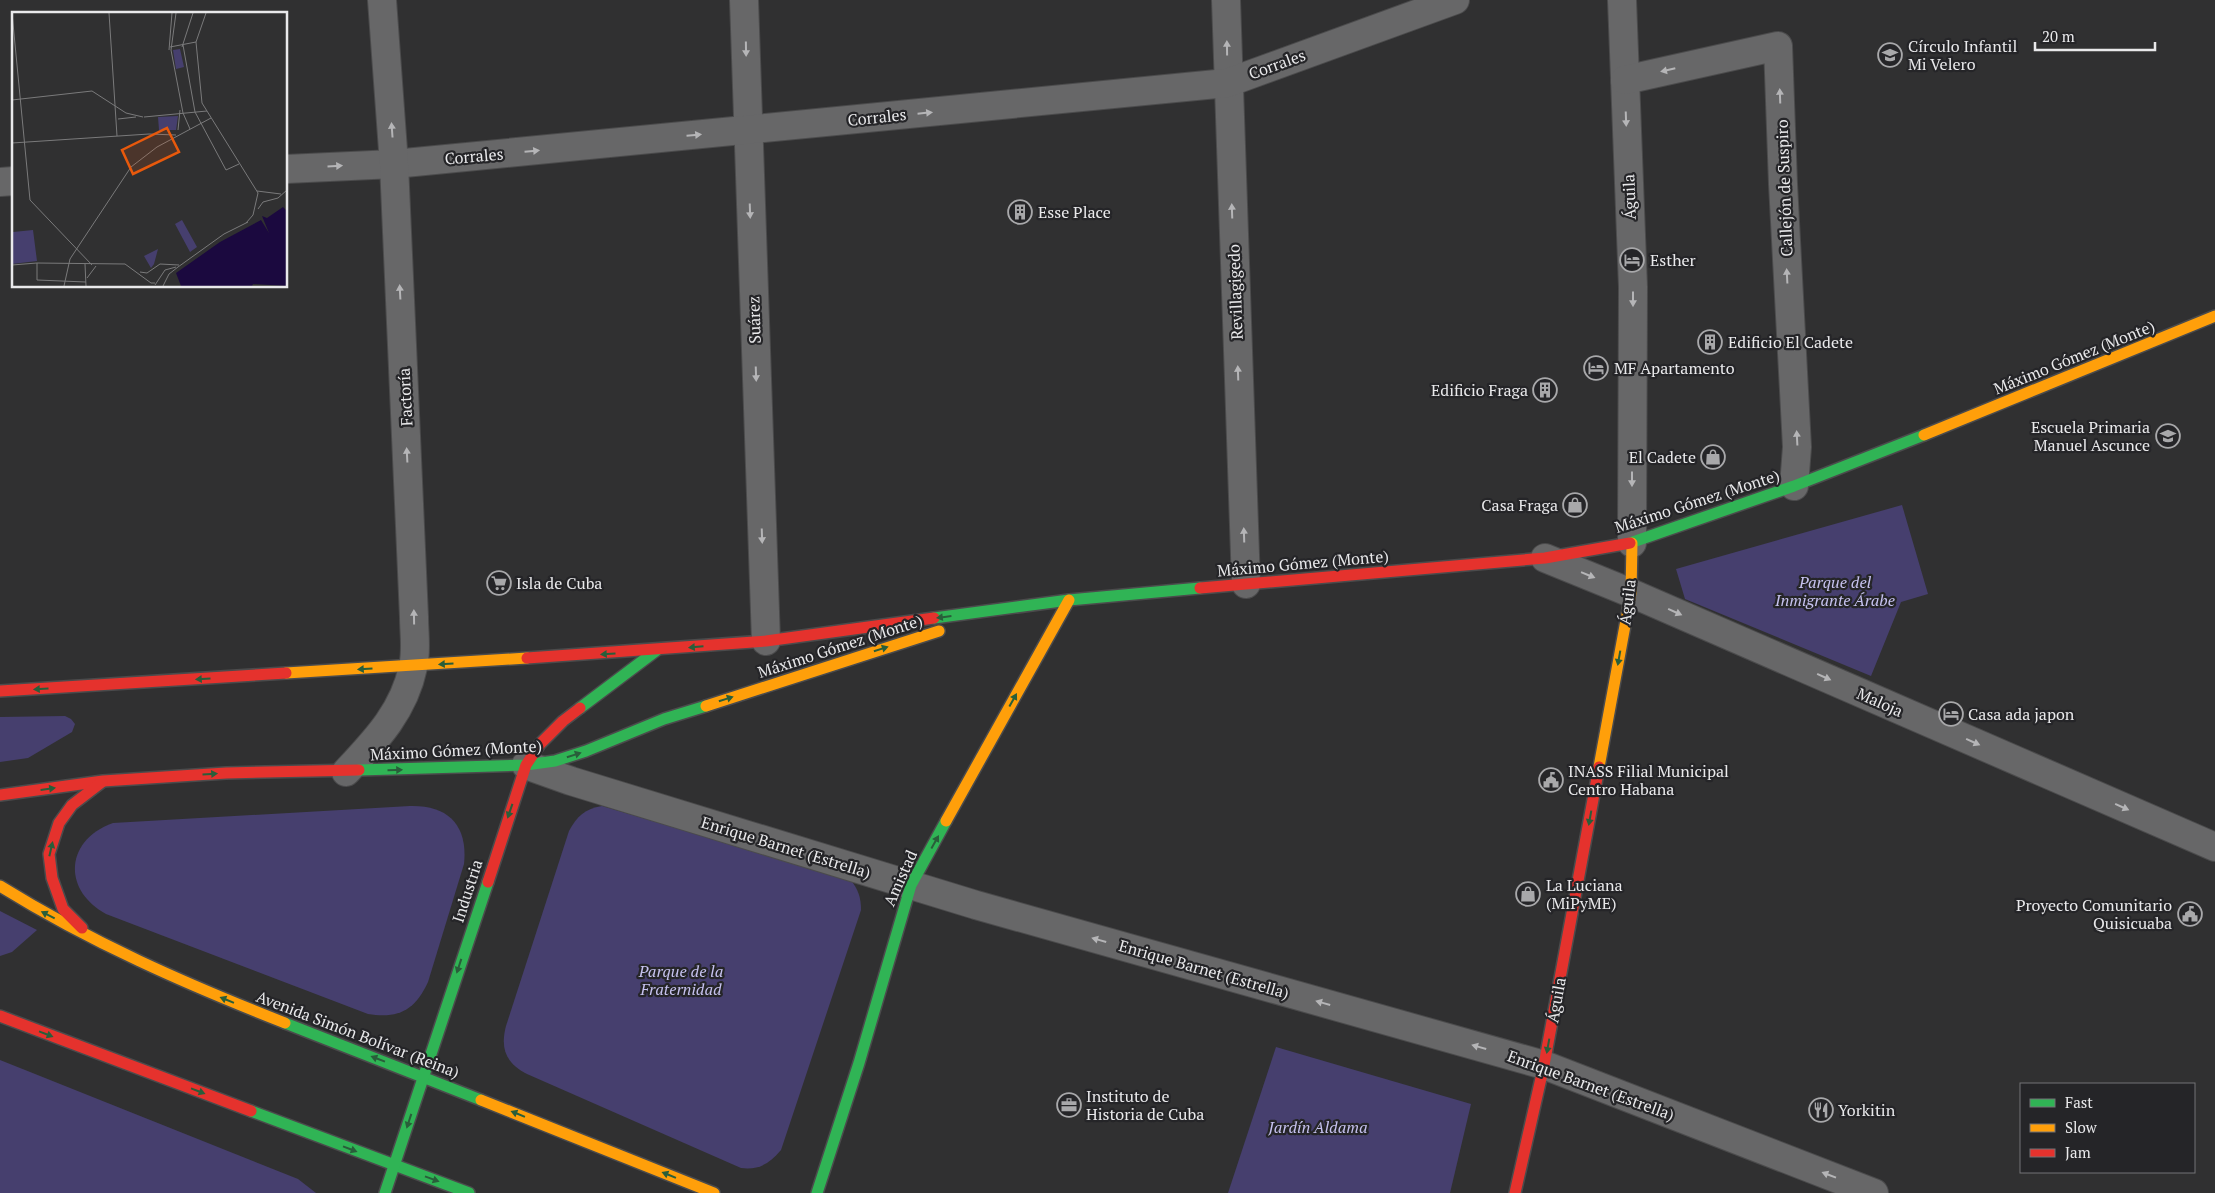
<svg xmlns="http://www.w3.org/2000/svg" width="2215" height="1193" viewBox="0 0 2215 1193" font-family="'PT Serif',serif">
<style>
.green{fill:#463f6e}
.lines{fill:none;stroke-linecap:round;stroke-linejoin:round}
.street-casing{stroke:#4b4b4c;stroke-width:30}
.fast-casing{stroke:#4b4b4c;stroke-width:14}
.slow-casing{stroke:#4b4b4c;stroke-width:14}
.jam-casing{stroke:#4b4b4c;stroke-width:14}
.street{stroke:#676768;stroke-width:28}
.fast{stroke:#30b455;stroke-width:11}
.slow{stroke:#ff9f0a;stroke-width:11}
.jam{stroke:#e5322d;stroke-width:11}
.oneway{fill:#b5b5b7}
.oneway2{fill:#295e3a}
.labels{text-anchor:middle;stroke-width:4.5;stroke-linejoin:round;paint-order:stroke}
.poi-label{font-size:16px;fill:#e9e9eb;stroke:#252528;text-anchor:start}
.street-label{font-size:16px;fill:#e9e9eb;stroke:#252528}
.park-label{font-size:16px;font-style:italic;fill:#c6c2ef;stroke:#252528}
.inset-road{fill:none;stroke:#7a7a7b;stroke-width:1}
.view{fill:#e8590c;fill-opacity:0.15;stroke:#e8590c;stroke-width:2.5}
.inset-edge{fill:none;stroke:#e9e9eb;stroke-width:2.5}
</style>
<rect width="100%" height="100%" fill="#303031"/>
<g class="green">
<polygon points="1902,505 1928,594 1901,602 1871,676 1685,599 1676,569"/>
<polygon points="65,716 71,719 75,724 72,732 28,758 0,762 0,717"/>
<path d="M 410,806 C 449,805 468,826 464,864 L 428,982 C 415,1010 399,1019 368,1014 L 106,914 C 62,890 65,840 113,823 Z"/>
<path d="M 602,806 L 850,879 C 858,889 861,897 861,910 L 781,1150 C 769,1164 759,1170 741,1168 L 527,1074 C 506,1063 500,1049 506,1026 L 569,831 C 577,816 585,809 602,806 Z"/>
<polygon points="0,911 37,930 12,952 0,956"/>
<polygon points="1276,1047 1471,1104 1450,1193 1228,1193"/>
<polygon points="0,1060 298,1179 316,1193 0,1193"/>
</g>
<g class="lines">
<g class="street-casing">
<g id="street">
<polyline points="744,0 766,641"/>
<polyline points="1226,0 1246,584"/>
<polyline points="1622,0 1633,287 1632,543"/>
<polyline points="1625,80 1778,46 1783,184 1797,447 1794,486"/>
<polyline points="286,169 394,164 1227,83 1455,0"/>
<polyline points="0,182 14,181"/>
<polyline points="1545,558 1631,593 2215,847"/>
<polyline points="526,765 571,781 976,905 1544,1065 1874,1193"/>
<path d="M 346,772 C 376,740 404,711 413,667 C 417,651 414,633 414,617 L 394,164 L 382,0"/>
</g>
</g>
<g class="fast-casing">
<g id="fast">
<polyline points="1630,543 1794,486 1924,435"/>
<polyline points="934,618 1069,600 1200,588"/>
<polyline points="580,708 657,650"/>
<polyline points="359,770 526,765 555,761 586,751 664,719 706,706"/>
<polyline points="285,1023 481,1100"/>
<polyline points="251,1111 469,1193"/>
<polyline points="385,1193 488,882"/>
<polyline points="817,1193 859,1063 911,885 946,821"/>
</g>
</g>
<g class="slow-casing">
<g id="slow">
<polyline points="1924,435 2215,316"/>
<polyline points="286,673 527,658"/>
<polyline points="706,706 939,631"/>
<polyline points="1599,767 1631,593 1632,543"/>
<polyline points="946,821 1069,600"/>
<path d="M 0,886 C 90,942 186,984 285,1023"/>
<polyline points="481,1100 714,1193"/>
</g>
</g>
<g class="jam-casing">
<g id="jam">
<polyline points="1200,588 1545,558 1630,543"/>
<polyline points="527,658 766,641 934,618"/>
<polyline points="0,691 286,673"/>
<polyline points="0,795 103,781 226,773 359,770"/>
<polyline points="488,882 526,765 540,744 563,721 580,708"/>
<polyline points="82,928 63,909 52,878 49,854 59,823 72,805 102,782"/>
<polyline points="0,1016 251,1111"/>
<polyline points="1515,1193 1544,1065 1599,767"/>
</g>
</g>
<use href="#street" class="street"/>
<use href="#fast" class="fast"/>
<use href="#slow" class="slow"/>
<use href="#jam" class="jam"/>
</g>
<defs><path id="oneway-solid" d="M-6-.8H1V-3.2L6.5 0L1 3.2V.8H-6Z" transform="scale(1.25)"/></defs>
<g class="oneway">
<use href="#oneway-solid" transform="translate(1227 48) rotate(-91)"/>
<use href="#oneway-solid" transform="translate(746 49) rotate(89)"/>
<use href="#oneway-solid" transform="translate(1668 70) rotate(167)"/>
<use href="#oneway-solid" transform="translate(1780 96) rotate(-92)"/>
<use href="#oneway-solid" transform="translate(925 113) rotate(-6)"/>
<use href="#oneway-solid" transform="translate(1626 119) rotate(88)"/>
<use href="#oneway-solid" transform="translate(392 130) rotate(-94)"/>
<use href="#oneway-solid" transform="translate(694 135) rotate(-5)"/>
<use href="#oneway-solid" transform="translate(532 151) rotate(-5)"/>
<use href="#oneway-solid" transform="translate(335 166) rotate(-3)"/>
<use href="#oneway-solid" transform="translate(750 211) rotate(88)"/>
<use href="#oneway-solid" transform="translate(1232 211) rotate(-92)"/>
<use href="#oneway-solid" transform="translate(1787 276) rotate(-93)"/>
<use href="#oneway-solid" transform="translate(400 292) rotate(-93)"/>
<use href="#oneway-solid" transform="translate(1633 299) rotate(90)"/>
<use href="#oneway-solid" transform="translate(1238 373) rotate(-92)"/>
<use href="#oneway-solid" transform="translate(756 374) rotate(88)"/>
<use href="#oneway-solid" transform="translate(1797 438) rotate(-93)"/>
<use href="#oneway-solid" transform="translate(407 455) rotate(-93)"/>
<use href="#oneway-solid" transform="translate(1632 479) rotate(90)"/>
<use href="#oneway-solid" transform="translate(1244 535) rotate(-92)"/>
<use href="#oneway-solid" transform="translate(762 536) rotate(88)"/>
<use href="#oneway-solid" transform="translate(1588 575) rotate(22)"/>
<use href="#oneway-solid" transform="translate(1675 612) rotate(24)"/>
<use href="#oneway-solid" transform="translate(414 617) rotate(-91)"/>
<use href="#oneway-solid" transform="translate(1824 677) rotate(24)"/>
<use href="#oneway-solid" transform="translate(1973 742) rotate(24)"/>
<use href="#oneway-solid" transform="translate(2122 807) rotate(24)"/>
<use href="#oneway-solid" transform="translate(1099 940) rotate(-164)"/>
<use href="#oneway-solid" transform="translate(1323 1003) rotate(-164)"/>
<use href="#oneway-solid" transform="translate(1479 1047) rotate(-164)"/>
<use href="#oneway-solid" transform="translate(1829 1175) rotate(-159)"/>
</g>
<g class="oneway2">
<use href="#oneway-solid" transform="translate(944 617) rotate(173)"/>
<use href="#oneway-solid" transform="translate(696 647) rotate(175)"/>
<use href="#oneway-solid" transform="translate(881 649) rotate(-18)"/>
<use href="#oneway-solid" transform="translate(608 654) rotate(176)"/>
<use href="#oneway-solid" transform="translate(1619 658) rotate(100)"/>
<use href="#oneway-solid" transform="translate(446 664) rotate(177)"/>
<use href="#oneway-solid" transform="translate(365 669) rotate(176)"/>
<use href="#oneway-solid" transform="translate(203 679) rotate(176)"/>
<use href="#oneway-solid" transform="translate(41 689) rotate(177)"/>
<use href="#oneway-solid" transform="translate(726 699) rotate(-18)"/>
<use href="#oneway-solid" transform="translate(1013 700) rotate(-61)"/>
<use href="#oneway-solid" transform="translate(574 755) rotate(-18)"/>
<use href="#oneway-solid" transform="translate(395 770) rotate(-2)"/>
<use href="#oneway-solid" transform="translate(210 774) rotate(-4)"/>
<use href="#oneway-solid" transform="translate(48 789) rotate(-8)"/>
<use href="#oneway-solid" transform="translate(510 811) rotate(109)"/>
<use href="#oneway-solid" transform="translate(1590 818) rotate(100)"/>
<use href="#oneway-solid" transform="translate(935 842) rotate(-61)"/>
<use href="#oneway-solid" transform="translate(51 849) rotate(-77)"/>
<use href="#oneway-solid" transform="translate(48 915) rotate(-153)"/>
<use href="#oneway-solid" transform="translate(459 966) rotate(108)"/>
<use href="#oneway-solid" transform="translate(227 1000) rotate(-158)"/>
<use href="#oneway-solid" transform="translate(46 1034) rotate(21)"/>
<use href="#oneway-solid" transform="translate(1548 1046) rotate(100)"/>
<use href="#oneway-solid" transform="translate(378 1059) rotate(-159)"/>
<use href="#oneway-solid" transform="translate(198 1091) rotate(21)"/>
<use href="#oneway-solid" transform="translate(518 1114) rotate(-158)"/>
<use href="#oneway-solid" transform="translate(409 1121) rotate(108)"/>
<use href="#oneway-solid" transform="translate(350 1149) rotate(21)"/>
<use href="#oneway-solid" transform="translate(669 1175) rotate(-158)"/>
<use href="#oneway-solid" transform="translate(432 1179) rotate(20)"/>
</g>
<defs>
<g id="school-ring" transform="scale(1.25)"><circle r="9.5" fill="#252528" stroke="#a8a8aa" stroke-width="1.5"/><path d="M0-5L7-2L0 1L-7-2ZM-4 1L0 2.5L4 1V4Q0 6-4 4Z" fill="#a8a8aa"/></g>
<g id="building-ring" transform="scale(1.25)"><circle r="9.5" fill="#252528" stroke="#a8a8aa" stroke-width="1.5"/><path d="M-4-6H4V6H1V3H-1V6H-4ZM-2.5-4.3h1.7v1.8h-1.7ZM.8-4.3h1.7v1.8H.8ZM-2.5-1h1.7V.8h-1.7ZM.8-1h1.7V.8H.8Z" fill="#a8a8aa"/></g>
<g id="hotel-ring" transform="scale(1.25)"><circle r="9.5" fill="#252528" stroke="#a8a8aa" stroke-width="1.5"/><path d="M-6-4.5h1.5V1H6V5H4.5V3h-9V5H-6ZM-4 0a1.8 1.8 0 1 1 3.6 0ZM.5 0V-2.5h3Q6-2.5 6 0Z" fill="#a8a8aa"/></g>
<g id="shop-ring" transform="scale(1.25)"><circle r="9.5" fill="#252528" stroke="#a8a8aa" stroke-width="1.5"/><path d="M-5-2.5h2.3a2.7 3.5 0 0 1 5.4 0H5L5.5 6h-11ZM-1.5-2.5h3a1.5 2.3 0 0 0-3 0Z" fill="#a8a8aa"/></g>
<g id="supermarket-ring" transform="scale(1.25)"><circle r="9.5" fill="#252528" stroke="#a8a8aa" stroke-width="1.5"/><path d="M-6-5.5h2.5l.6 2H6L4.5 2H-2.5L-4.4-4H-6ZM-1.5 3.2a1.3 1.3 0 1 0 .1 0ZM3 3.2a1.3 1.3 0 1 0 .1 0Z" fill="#a8a8aa"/></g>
<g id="civic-ring" transform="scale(1.25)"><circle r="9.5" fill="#252528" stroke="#a8a8aa" stroke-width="1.5"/><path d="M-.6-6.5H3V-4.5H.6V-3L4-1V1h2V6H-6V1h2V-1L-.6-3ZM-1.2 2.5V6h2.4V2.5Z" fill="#a8a8aa"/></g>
<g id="office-ring" transform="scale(1.25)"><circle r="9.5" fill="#252528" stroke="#a8a8aa" stroke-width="1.5"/><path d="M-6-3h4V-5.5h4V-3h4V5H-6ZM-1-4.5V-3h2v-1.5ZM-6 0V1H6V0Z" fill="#a8a8aa"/></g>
<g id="restaurant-ring" transform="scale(1.25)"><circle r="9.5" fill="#252528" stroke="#a8a8aa" stroke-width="1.5"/><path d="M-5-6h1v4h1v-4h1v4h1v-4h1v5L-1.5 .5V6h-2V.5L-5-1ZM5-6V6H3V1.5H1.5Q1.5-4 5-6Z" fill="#a8a8aa"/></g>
</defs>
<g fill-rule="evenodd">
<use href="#school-ring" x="1890" y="55"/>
<use href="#building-ring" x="1020" y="212"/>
<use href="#hotel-ring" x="1632" y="260"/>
<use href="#building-ring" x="1710" y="342"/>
<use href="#hotel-ring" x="1596" y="368"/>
<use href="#building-ring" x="1545" y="390"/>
<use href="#school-ring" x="2168" y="436"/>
<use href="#shop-ring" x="1713" y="457"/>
<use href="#shop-ring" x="1575" y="505"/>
<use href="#supermarket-ring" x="499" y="583"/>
<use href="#hotel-ring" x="1951" y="714"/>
<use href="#civic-ring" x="1551" y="780"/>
<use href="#shop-ring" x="1528" y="894"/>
<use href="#civic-ring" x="2190" y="914"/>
<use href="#office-ring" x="1069" y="1105"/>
<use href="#restaurant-ring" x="1821" y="1110"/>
</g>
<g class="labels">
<g class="poi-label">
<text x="1908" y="52">Círculo Infantil<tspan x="1908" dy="18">Mi Velero</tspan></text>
<text x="1038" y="218">Esse Place</text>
<text x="1650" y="266">Esther</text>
<text x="1728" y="348">Edificio El Cadete</text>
<text x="1614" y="374">MF Apartamento</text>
<text x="1528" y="396" text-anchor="end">Edificio Fraga</text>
<text x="2150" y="433" text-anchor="end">Escuela Primaria<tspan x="2150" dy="18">Manuel Ascunce</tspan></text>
<text x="1696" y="463" text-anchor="end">El Cadete</text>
<text x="1558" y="511" text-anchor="end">Casa Fraga</text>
<text x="516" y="589">Isla de Cuba</text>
<text x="1968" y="720">Casa ada japon</text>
<text x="1568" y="777">INASS Filial Municipal<tspan x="1568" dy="18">Centro Habana</tspan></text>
<text x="1546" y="891">La Luciana<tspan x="1546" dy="18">(MiPyME)</tspan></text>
<text x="2172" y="911" text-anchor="end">Proyecto Comunitario<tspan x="2172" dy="18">Quisicuaba</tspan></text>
<text x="1086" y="1102">Instituto de<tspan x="1086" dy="18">Historia de Cuba</tspan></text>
<text x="1838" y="1116">Yorkitin</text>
</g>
<g class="street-label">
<text transform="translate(1277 64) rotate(-20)" y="6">Corrales</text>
<text transform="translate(877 117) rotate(-6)" y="6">Corrales</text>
<text transform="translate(474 156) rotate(-5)" y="6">Corrales</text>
<text transform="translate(1784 188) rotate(-92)" y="6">Callejón de Suspiro</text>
<text transform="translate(1629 197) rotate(-92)" y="6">Águila</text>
<text transform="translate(1235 292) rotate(-92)" y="6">Revillagigedo</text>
<text transform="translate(754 320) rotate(-92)" y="6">Suárez</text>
<text transform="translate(2074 357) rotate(-22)" y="6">Máximo Gómez (Monte)</text>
<text transform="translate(405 397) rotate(-93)" y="6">Factoría</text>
<text transform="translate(1697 501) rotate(-18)" y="6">Máximo Gómez (Monte)</text>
<text transform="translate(1303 563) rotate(-5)" y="6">Máximo Gómez (Monte)</text>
<text transform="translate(1627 602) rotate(-83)" y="6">Águila</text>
<text transform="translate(840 646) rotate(-18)" y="6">Máximo Gómez (Monte)</text>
<text transform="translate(1880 702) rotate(24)" y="6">Maloja</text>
<text transform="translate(456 750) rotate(-3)" y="6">Máximo Gómez (Monte)</text>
<text transform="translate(786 847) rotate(17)" y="6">Enrique Barnet (Estrella)</text>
<text transform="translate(900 878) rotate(-66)" y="6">Amistad</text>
<text transform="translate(467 891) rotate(-72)" y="6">Industria</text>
<text transform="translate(1204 969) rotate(16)" y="6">Enrique Barnet (Estrella)</text>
<text transform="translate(1556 1000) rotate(-80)" y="6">Águila</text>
<text transform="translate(358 1034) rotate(21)" y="6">Avenida Simón Bolívar (Reina)</text>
<text transform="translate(1591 1085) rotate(20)" y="6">Enrique Barnet (Estrella)</text>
</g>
<g class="park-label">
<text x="1835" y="588">Parque del<tspan x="1835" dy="18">Inmigrante Árabe</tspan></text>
<text x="681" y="977">Parque de la<tspan x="681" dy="18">Fraternidad</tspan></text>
<text x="1318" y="1133">Jardín Aldama</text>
</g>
</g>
<g transform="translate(12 12)">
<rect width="275" height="275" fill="#303031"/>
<path d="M 168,37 L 172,55 L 164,57 L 161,38 ZM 166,104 L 164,118 L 147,118 L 146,105 ZM 170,208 L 185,235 L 178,240 L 163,212 ZM 21,218 L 25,249 L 0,252 L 1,220 ZM 146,237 L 142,252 L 139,256 L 132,244 Z" fill="#463f6e"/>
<path d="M 271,195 L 275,199 L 275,274 L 241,272 L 240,274 L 169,274 L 164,261 L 208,230 L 249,208 L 257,221 L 250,204 L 255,206 Z" fill="#1b093f"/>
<path class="inset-road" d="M 0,1 L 18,188 L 80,253M 97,1 L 105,124M 164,1 L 159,38 L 171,101 L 178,117M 194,1 L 184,30 L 190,91 L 246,181 L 241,203 L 234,211M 171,33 L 183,100 L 214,158 L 227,152M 158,35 L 184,30M 170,35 L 181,1M 157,38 L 160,1M 0,88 L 80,79 L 114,101 L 131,105M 132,105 L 195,99M 106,107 L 124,105M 166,118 L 168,98M 0,131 L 137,122 L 164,123M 245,179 L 269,182M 246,197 L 251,190 L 266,186 L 275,178M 25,251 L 25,268 L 74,270M 73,252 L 74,274M 0,253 L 25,251 L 113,252 L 139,271 L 143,271M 128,260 L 135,261 L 148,252 L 167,253M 75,266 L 84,254M 143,273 L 153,258 L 164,255M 52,274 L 58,247 L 119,155 L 145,135 L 199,106M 151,274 L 157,262 L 166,255 L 212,222 L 236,210"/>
<path class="view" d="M 155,116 L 167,140 L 121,162 L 110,138 Z"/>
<rect width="275" height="275" class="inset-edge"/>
</g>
<rect x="2020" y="1083" width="175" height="90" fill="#252528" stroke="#737376"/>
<rect x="2030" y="1099" width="25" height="8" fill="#30b455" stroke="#737376"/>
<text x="2065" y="1108" font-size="15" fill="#e9e9eb">Fast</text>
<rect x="2030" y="1124" width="25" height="8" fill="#ff9f0a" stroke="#737376"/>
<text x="2065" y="1133" font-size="15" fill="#e9e9eb">Slow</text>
<rect x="2030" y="1149" width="25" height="8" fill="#e5322d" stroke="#737376"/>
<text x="2065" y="1158" font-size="15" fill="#e9e9eb">Jam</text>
<path d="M2035 42v8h120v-8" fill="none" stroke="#e9e9eb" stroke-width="2.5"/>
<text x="2042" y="42" font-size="15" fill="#e9e9eb" stroke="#252528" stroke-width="4" paint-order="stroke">20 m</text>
</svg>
